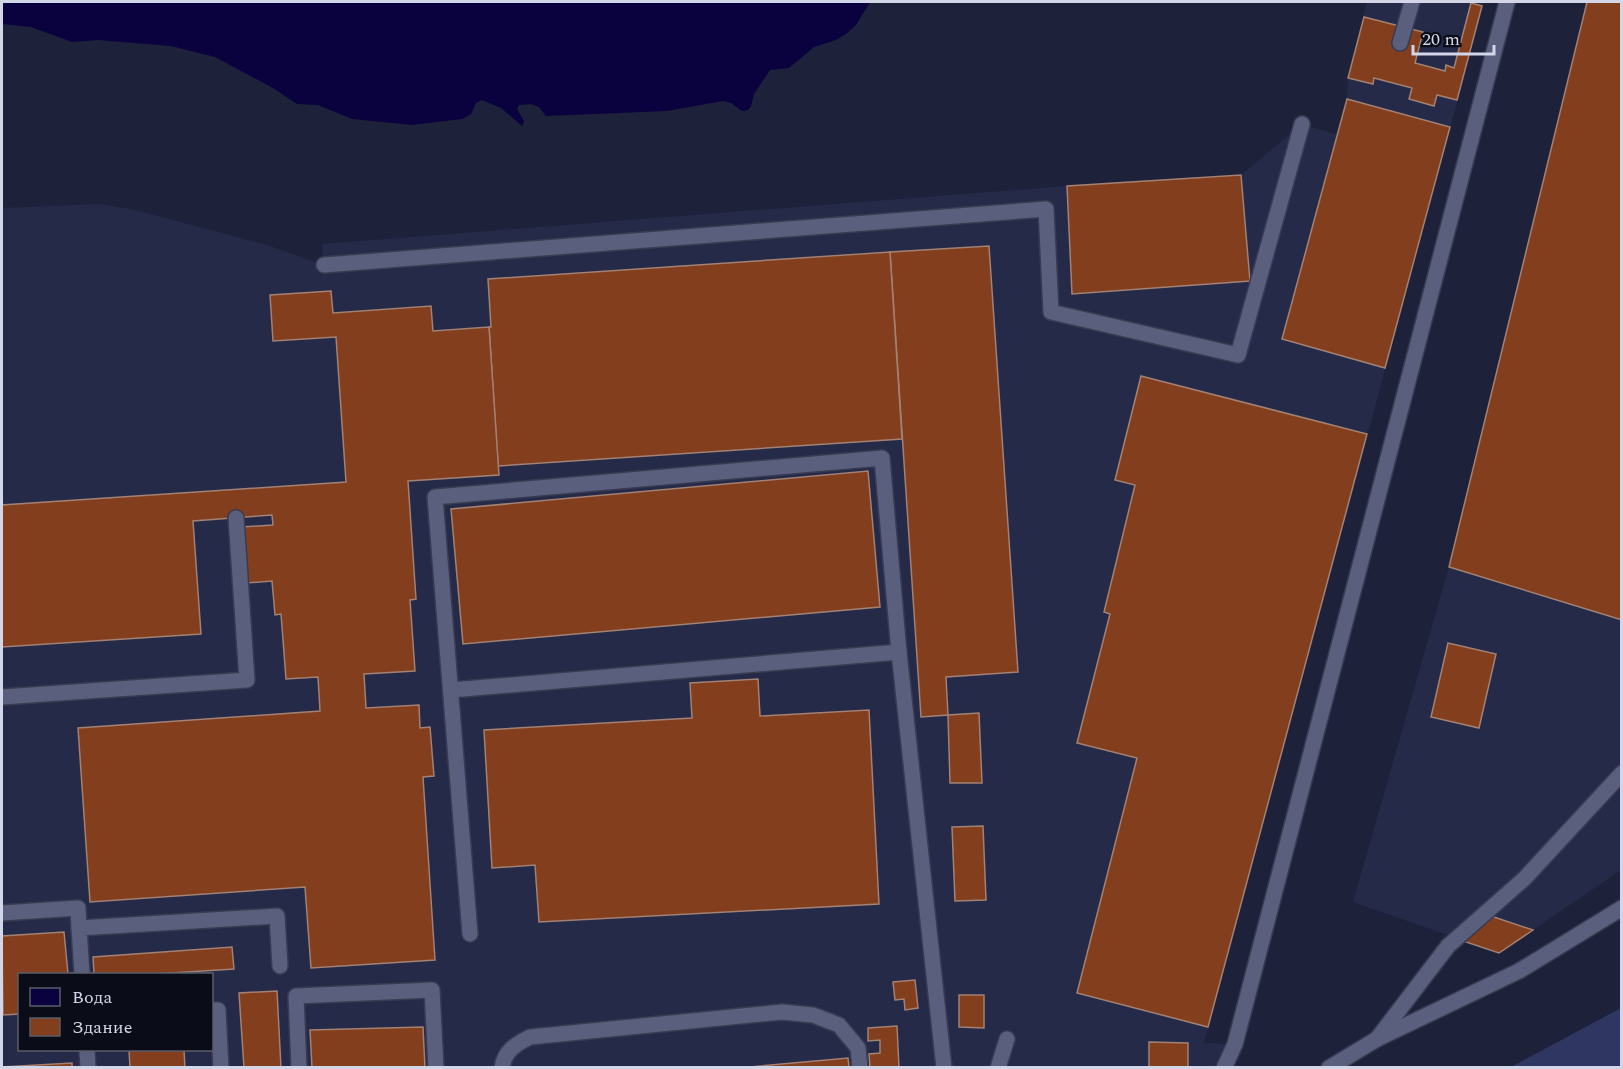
<svg xmlns="http://www.w3.org/2000/svg" width="1623" height="1069" viewBox="0 0 1623 1069" font-family="Spectral,serif">
<style>
.built{fill:#252a49;fill-rule:evenodd}
.green{fill:#2f3662}
.water{fill:#0a023e}
.building{fill:#833e1e;stroke:#a38173;stroke-width:1.5}
.lines{fill:none;stroke-linecap:round;stroke-linejoin:round}
.service-casing{stroke:#383b51;stroke-width:18}
.service{stroke:#595f7c;stroke-width:15}
</style>
<rect width="100%" height="100%" fill="#1d213a"/>
<g class="built">
<path d="M 1367,2 L 1484,2 L 1204,1043 L 1226,1044 L 1215,1067 L 2,1067 L 2,208 L 99,204 L 131,209 L 267,245 L 323,265 L 322,244 L 1067,186 L 1241,175 L 1302,124 L 1338,135 L 1347,99 L 1348,78 ZM 20,974 L 212,974 L 212,1050 L 20,1050 Z"/>
<polygon points="1587,2 1621,2 1621,870 1499,953 1353,902 1449,567"/>
</g>
<polygon class="green" points="1621,1008 1621,1067 1511,1067"/>
<polygon class="water" points="2,2 870,2 856,25 846,34 836,40 814,47 789,68 770,70 754,94 751,106 748,110 742,111 731,103 723,101 667,111 546,116 539,107 531,104 519,105 517,109 524,121 522,126 501,108 482,100 476,103 471,114 462,119 412,125 352,119 318,105 297,104 273,88 215,57 171,46 98,40 72,42 31,27 2,24"/>
<g class="building">
<polygon points="1587,2 1622,2 1622,620 1449,567"/>
<polygon points="1471,3 1482,6 1457,100 1437,95 1434,106 1409,99 1412,88 1374,78 1373,84 1348,78 1364,17 1423,32 1415,63 1445,71 1446,65 1454,68"/>
<polygon points="1347,99 1450,127 1385,368 1282,339"/>
<polygon points="1241,175 1250,281 1072,294 1067,186"/>
<polygon points="989,246 1018,672 946,677 948,715 921,717 890,252"/>
<polygon points="890,252 902,439 498,466 489,327 491,327 488,279"/>
<polygon points="331,291 333,313 431,306 433,331 489,327 499,475 408,481 416,599 410,600 415,671 364,674 366,708 419,705 420,728 430,727 434,776 423,777 435,960 311,968 305,887 90,902 78,728 320,711 318,677 286,679 281,614 275,615 272,581 246,583 242,527 273,525 272,515 193,521 201,634 2,647 2,505 346,482 336,337 273,341 270,295"/>
<polygon points="1141,376 1367,434 1208,1027 1077,993 1137,758 1077,743 1110,614 1104,612 1135,485 1115,480"/>
<polygon points="868,471 880,607 463,644 451,509"/>
<polygon points="1448,643 1496,654 1479,728 1431,717"/>
<polygon points="758,679 760,716 869,710 879,904 539,922 535,865 492,868 484,730 692,718 690,683"/>
<polygon points="979,713 982,783 950,783 948,715"/>
<polygon points="983,826 986,900 955,901 952,827"/>
<polygon points="1488,915 1533,930 1499,953 1460,940"/>
<polygon points="64,932 68,974 20,974 20,1014 3,1015 2,936"/>
<polygon points="232,947 234,969 155,974 94,974 93,957"/>
<polygon points="915,980 918,1008 905,1010 904,999 895,1000 893,982"/>
<polygon points="277,991 281,1068 244,1068 239,993"/>
<polygon points="959,995 984,995 984,1028 959,1027"/>
<polygon points="897,1026 899,1068 870,1068 869,1054 880,1053 880,1040 868,1041 868,1028"/>
<polygon points="423,1027 425,1068 312,1068 310,1030"/>
<polygon points="1149,1042 1188,1043 1188,1068 1149,1068"/>
<polygon points="129,1050 184,1050 185,1068 130,1068"/>
<polygon points="848,1058 849,1068 738,1068"/>
<polygon points="72,1063 72,1068 2,1068 2,1067"/>
</g>
<g class="lines">
<g class="service-casing">
<g id="service">
<polyline points="1400,43 1412,2"/>
<polyline points="324,265 1046,209 1051,312 1238,355 1302,124"/>
<polyline points="451,690 899,652 944,1068"/>
<polyline points="2,697 247,680 236,518"/>
<polyline points="2,913 78,908 79,928"/>
<polyline points="470,934 435,497 882,458 899,652"/>
<polyline points="82,974 79,928 277,916 280,966"/>
<polyline points="212,1010 218,1010 221,1068"/>
<polyline points="1377,1039 1448,946 1525,878 1622,773"/>
<polyline points="87,1050 88,1068"/>
<polyline points="299,1068 296,996 432,990 436,1068"/>
<path d="M 502,1068 C 504,1051 516,1044 530,1037 L 782,1012 L 813,1015 L 839,1025 L 858,1048 L 860,1068"/>
<polyline points="998,1068 1007,1039"/>
<polyline points="1224,1068 1235,1044 1507,2"/>
<polyline points="1329,1068 1377,1039 1519,971 1622,908"/>
</g>
</g>
<use href="#service" class="service"/>
</g>
<rect width="1623" height="1069" fill="none" stroke="#d2d6e7" stroke-width="6"/>
<rect x="18" y="973" width="195" height="78" fill="#0a0c17" stroke="#5a5d6a" stroke-width="1.5"/>
<rect x="30" y="988" width="30" height="18" fill="#0a023e" stroke="#5a5d6a" stroke-width="1.5"/>
<text x="72" y="1003" font-size="18" fill="#d2d6e7">Вода</text>
<rect x="30" y="1018" width="30" height="18" fill="#833e1e" stroke="#5a5d6a" stroke-width="1.5"/>
<text x="72" y="1033" font-size="18" fill="#d2d6e7">Здание</text>
<path d="M1413 45v9h81v-9" fill="none" stroke="#d2d6e7" stroke-width="3"/>
<text x="1422" y="45" font-size="18" fill="#d2d6e7" stroke="#0a0c17" stroke-width="4.5" paint-order="stroke">20 m</text>
</svg>
